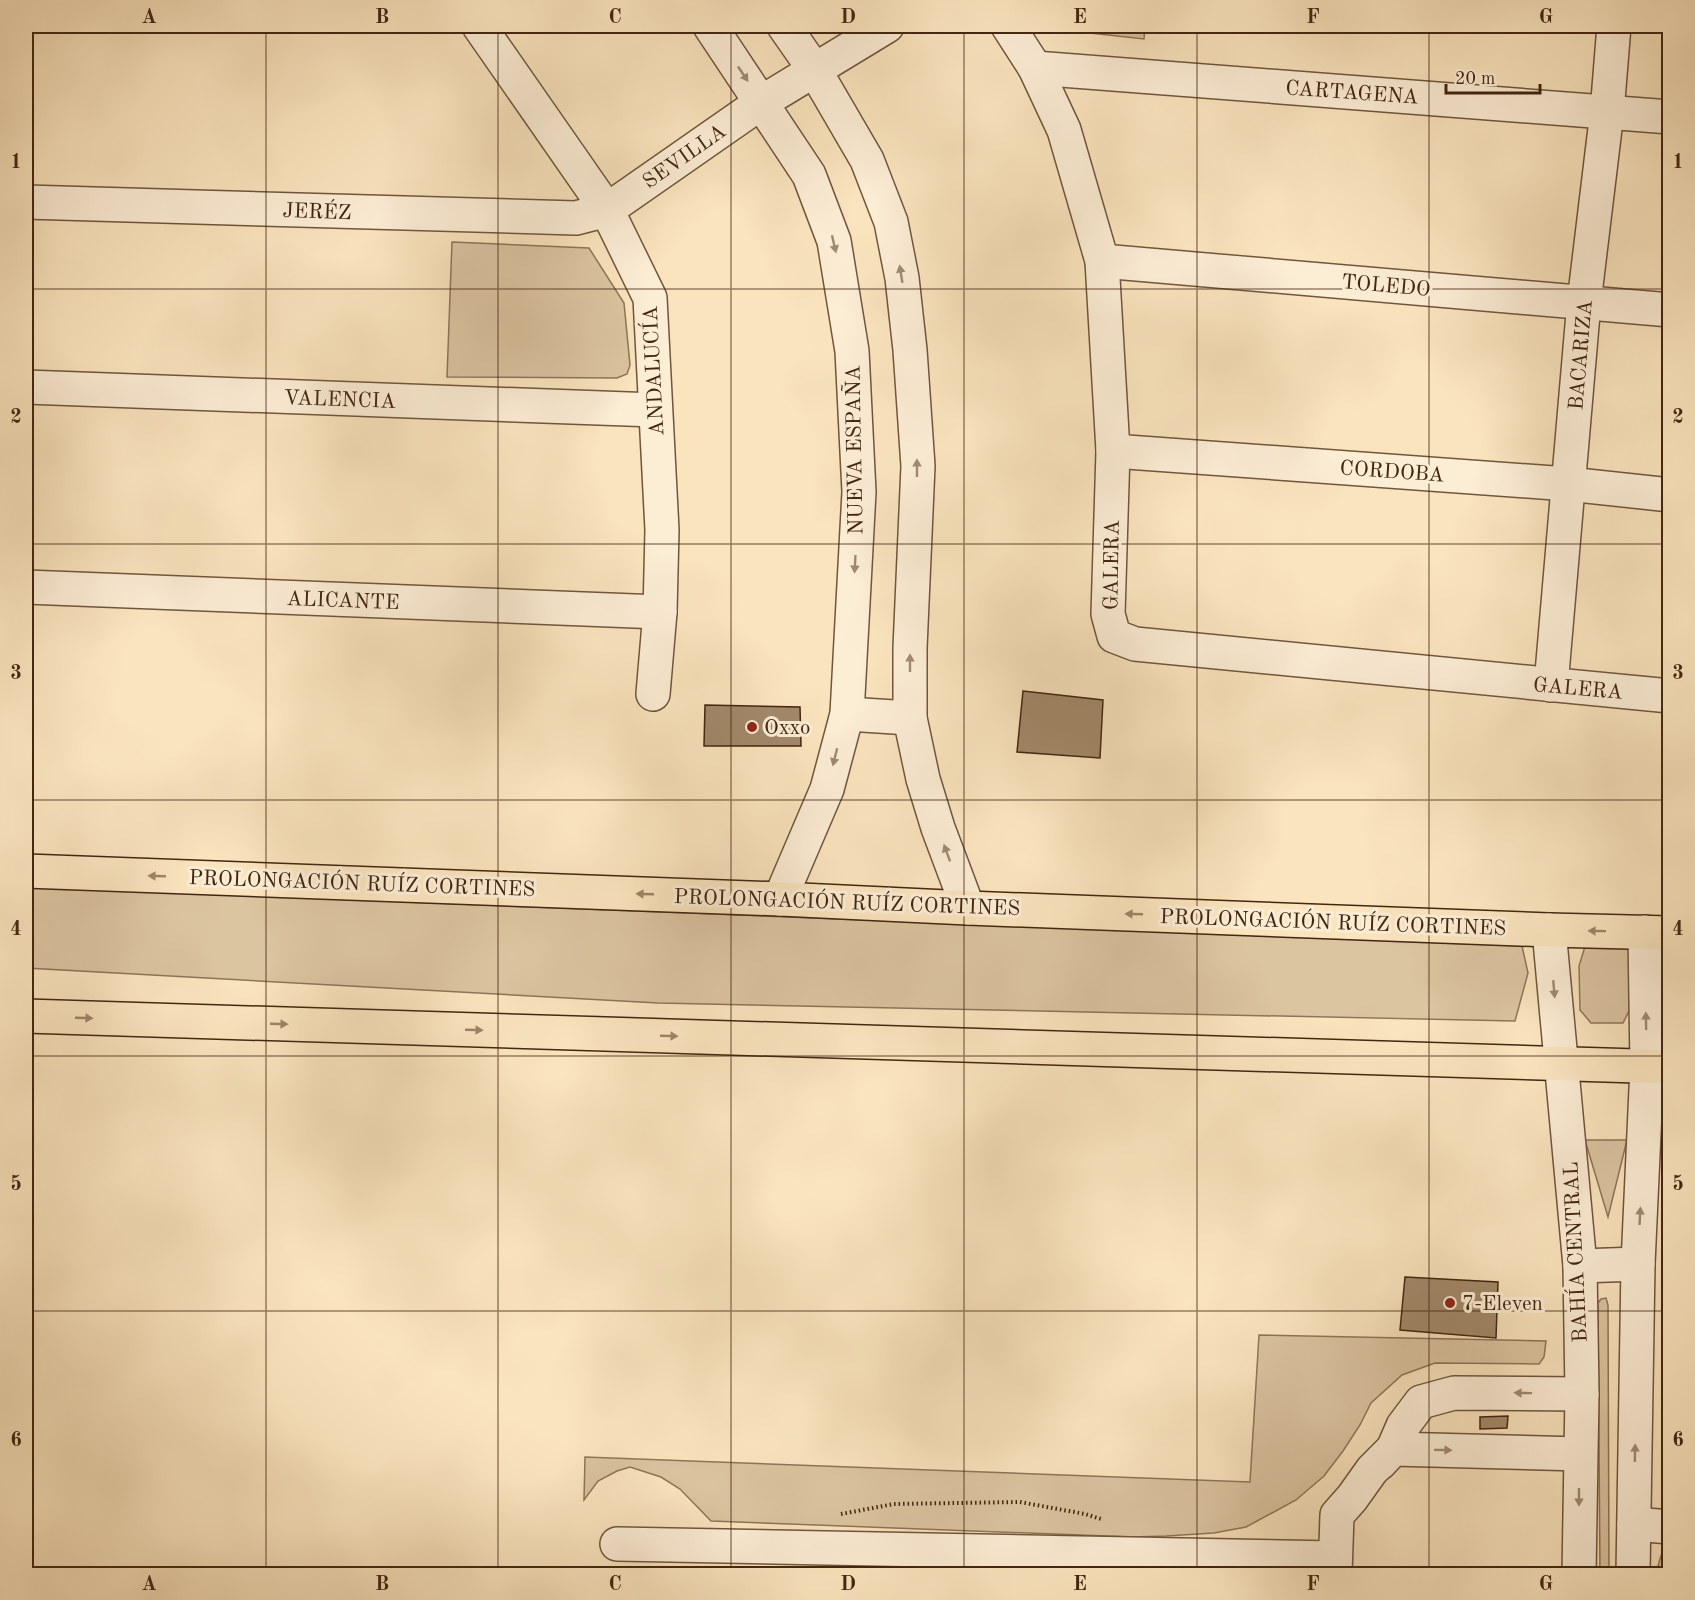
<svg xmlns="http://www.w3.org/2000/svg" width="1695" height="1600" viewBox="0 0 1695 1600" font-family="'Old Standard TT',serif">
<style>
.green{fill:#dbc4a0;stroke:#8e7558;stroke-width:1.5}
.building{fill:#a2896a;stroke:#422610;stroke-width:1.5}
.lines{fill:none;stroke-linecap:round;stroke-linejoin:round}
.minor-casing{stroke:#70563c;stroke-width:36}
.major-casing{stroke:#422610;stroke-width:36}
.path{stroke:#422610;stroke-width:4;stroke-dasharray:1.5 3;stroke-linecap:butt}
.minor{stroke:#fcedd5;stroke-width:33}
.major{stroke:#fae4be;stroke-width:33}
.oneway{fill:#9f8a72}
.oneway2{fill:#9e8567}
.grid{fill:none;stroke:#422610;stroke-width:1.5;stroke-opacity:0.55}
.poi-dot{fill:#8f2418;stroke:#fcedd5;stroke-width:2}
.labels{text-anchor:middle;stroke-width:6;stroke-linejoin:round;paint-order:stroke}
.street-label{font-size:21px;fill:#422610;stroke:#fcedd5}
.poi-label{font-size:21px;fill:#422610;stroke:#fcedd5;text-anchor:start}
.neatline{fill:none;stroke:#422610;stroke-width:2}
.grid-label{font-size:20px;text-anchor:middle;font-weight:bold;fill:#422610}
</style>
<rect width="100%" height="100%" fill="#fae4be"/>
<filter id="stains"><feTurbulence type="fractalNoise" baseFrequency=".00333" numOctaves="4"/><feColorMatrix values="0 0 0 0 .2 0 0 0 0 .09 0 0 0 0 .02 0 0 0 .5 -.17"/></filter>
<radialGradient id="worn" r=".72"><stop offset=".6" stop-color="#630" stop-opacity="0"/><stop offset="1" stop-color="#630" stop-opacity=".3"/></radialGradient>
<g class="green">
<polygon points="1043,26 1145,26 1144,39 1045,28"/>
<polygon points="452,242 589,248 624,303 630,365 627,374 617,378 447,377"/>
<polygon points="26,887 1522,946 1528,973 1515,1021 658,1003 26,968"/>
<polygon points="1586,943 1610,943 1634,951 1629,1011 1623,1023 1591,1023 1580,1010 1579,966"/>
<polygon points="1669,965 1669,1014 1664,972"/>
<polygon points="1585,1140 1627,1140 1608,1217"/>
<polygon points="1606,1298 1608,1305 1609,1574 1600,1574 1598,1315 1598,1303 1601,1299"/>
<polygon points="1259,1335 1546,1341 1544,1357 1539,1364 1435,1363 1402,1375 1371,1403 1360,1425 1343,1451 1324,1476 1296,1500 1246,1527 1214,1533 1166,1536 1133,1537 711,1521 680,1489 661,1477 630,1467 617,1471 598,1481 584,1500 585,1457 1250,1482"/>
<polygon points="1663,1549 1669,1549 1669,1574 1662,1571 1658,1566"/>
</g>
<g class="building">
<polygon points="1023,691 1103,700 1100,758 1017,752"/>
<polygon points="705,705 800,707 801,746 704,746"/>
<polygon points="1405,1277 1498,1282 1496,1338 1400,1330"/>
<polygon points="1508,1416 1507,1428 1480,1429 1480,1417"/>
</g>
<g class="lines">
<g class="minor-casing">
<g id="minor">
<polyline points="479,26 607,210 650,298 662,530 660,612 653,694"/>
<polyline points="710,26 809,175 834,241 852,351 859,492 847,714 827,789 780,899"/>
<polyline points="784,26 814,69 867,160 891,222 902,278 910,350 918,466 910,648 910,718 923,779 938,828 968,908"/>
<polyline points="1008,26 1035,68 1064,130 1102,261 1113,451 1108,614 1114,636 1135,644 1670,696"/>
<polyline points="1035,68 1670,117"/>
<polyline points="26,202 576,218 607,210 762,102 887,26"/>
<polyline points="1102,261 1670,310"/>
<polyline points="26,387 655,410"/>
<polyline points="1113,451 1568,484 1670,495"/>
<polyline points="26,587 660,612"/>
<polyline points="1551,685 1584,302 1607,112 1614,26"/>
<polyline points="847,714 910,718"/>
<polyline points="1549,930 1580,1266 1582,1394 1579,1574"/>
<polyline points="1580,1266 1638,1264"/>
<polyline points="1380,1463 1393,1449 1403,1426 1421,1402 1454,1393 1582,1394"/>
<polyline points="1634,1524 1670,1527"/>
<polyline points="617,1544 1335,1558"/>
<polyline points="1335,1574 1337,1515 1352,1498 1372,1470 1393,1449 1580,1454"/>
<polyline points="1633,1574 1638,1264 1647,1067 1645,932"/>
</g>
</g>
<g class="major-casing">
<g id="major">
<polyline points="26,871 780,899 968,908 1549,930 1670,933"/>
<polyline points="26,1016 1670,1067"/>
</g>
</g>
<polyline class="path" points="841,1514 894,1504 1020,1502 1085,1514 1101,1519"/>
<use href="#minor" class="minor"/>
<use href="#major" class="major"/>
</g>
<defs><path id="oneway-solid" d="M-6-.8H1V-3.2L6.5 0L1 3.2V.8H-6Z" transform="scale(1.5)"/></defs>
<g class="oneway">
<use href="#oneway-solid" transform="translate(743 74) rotate(56)"/>
<use href="#oneway-solid" transform="translate(834 244) rotate(77)"/>
<use href="#oneway-solid" transform="translate(901 274) rotate(-99)"/>
<use href="#oneway-solid" transform="translate(917 468) rotate(-90)"/>
<use href="#oneway-solid" transform="translate(855 564) rotate(93)"/>
<use href="#oneway-solid" transform="translate(910 663) rotate(-90)"/>
<use href="#oneway-solid" transform="translate(835 757) rotate(104)"/>
<use href="#oneway-solid" transform="translate(947 853) rotate(-110)"/>
<use href="#oneway-solid" transform="translate(1554 989) rotate(85)"/>
<use href="#oneway-solid" transform="translate(1646 1021) rotate(-91)"/>
<use href="#oneway-solid" transform="translate(1640 1216) rotate(-87)"/>
<use href="#oneway-solid" transform="translate(1523 1393) rotate(-179)"/>
<use href="#oneway-solid" transform="translate(1443 1450) rotate(1)"/>
<use href="#oneway-solid" transform="translate(1635 1453) rotate(-89)"/>
<use href="#oneway-solid" transform="translate(1579 1497) rotate(90)"/>
</g>
<g class="oneway2">
<use href="#oneway-solid" transform="translate(157 876) rotate(-178)"/>
<use href="#oneway-solid" transform="translate(645 894) rotate(-178)"/>
<use href="#oneway-solid" transform="translate(1134 914) rotate(-178)"/>
<use href="#oneway-solid" transform="translate(1597 931) rotate(-179)"/>
<use href="#oneway-solid" transform="translate(84 1018) rotate(2)"/>
<use href="#oneway-solid" transform="translate(279 1024) rotate(2)"/>
<use href="#oneway-solid" transform="translate(474 1030) rotate(2)"/>
<use href="#oneway-solid" transform="translate(669 1036) rotate(2)"/>
</g>
<path class="grid" d="M 266,26 L 266,1574M 498,26 L 498,1574M 731,26 L 731,1574M 964,26 L 964,1574M 1197,26 L 1197,1574M 1429,26 L 1429,1574M 26,289 L 1670,289M 26,544 L 1670,544M 26,800 L 1670,800M 26,1056 L 1670,1056M 26,1311 L 1670,1311"/>
<g class="poi-dot">
<circle cx="752" cy="727" r="6"/>
<circle cx="1450" cy="1303" r="6"/>
</g>
<g class="labels">
<g class="street-label">
<text transform="translate(1352 92) rotate(4)" y="7">CARTAGENA</text>
<text transform="translate(684 156) rotate(-35)" y="7">SEVILLA</text>
<text transform="translate(317 211) rotate(2)" y="7">JERÉZ</text>
<text transform="translate(1386 285) rotate(5)" y="7">TOLEDO</text>
<text transform="translate(1580 355) rotate(-85)" y="7">BACARIZA</text>
<text transform="translate(653 371) rotate(-93)" y="7">ANDALUCÍA</text>
<text transform="translate(340 399) rotate(2)" y="7">VALENCIA</text>
<text transform="translate(854 450) rotate(-91)" y="7">NUEVA ESPAÑA</text>
<text transform="translate(1392 471) rotate(4)" y="7">CORDOBA</text>
<text transform="translate(1111 565) rotate(-89)" y="7">GALERA</text>
<text transform="translate(343 600) rotate(2)" y="7">ALICANTE</text>
<text transform="translate(1578 688) rotate(5)" y="7">GALERA</text>
<text transform="translate(362 883) rotate(2)" y="7">PROLONGACIÓN RUÍZ CORTINES</text>
<text transform="translate(847 902) rotate(2)" y="7">PROLONGACIÓN RUÍZ CORTINES</text>
<text transform="translate(1333 922) rotate(2)" y="7">PROLONGACIÓN RUÍZ CORTINES</text>
<text transform="translate(1575 1252) rotate(-93)" y="7">BAHÍA CENTRAL</text>
</g>
<g class="poi-label">
<text x="764" y="734">Oxxo</text>
<text x="1462" y="1310">7-Eleven</text>
</g>
</g>
<rect width="1695" height="1600" fill="none" stroke="#fae4be" stroke-width="66"/>
<path d="M1446 84v9h94v-9" fill="none" stroke="#422610" stroke-width="3"/>
<text x="1455" y="84" font-size="18" fill="#422610" stroke="#fcedd5" stroke-width="4.5" paint-order="stroke">20 m</text>
<rect x="33" y="33" width="1629" height="1534" class="neatline"/>
<g class="grid-label">
<text x="149" y="23">A</text>
<text x="382" y="23">B</text>
<text x="615" y="23">C</text>
<text x="848" y="23">D</text>
<text x="1080" y="23">E</text>
<text x="1313" y="23">F</text>
<text x="1546" y="23">G</text>
<text x="16" y="168">1</text>
<text x="1678" y="168">1</text>
<text x="16" y="423">2</text>
<text x="1678" y="423">2</text>
<text x="16" y="679">3</text>
<text x="1678" y="679">3</text>
<text x="16" y="935">4</text>
<text x="1678" y="935">4</text>
<text x="16" y="1190">5</text>
<text x="1678" y="1190">5</text>
<text x="16" y="1446">6</text>
<text x="1678" y="1446">6</text>
<text x="149" y="1590">A</text>
<text x="382" y="1590">B</text>
<text x="615" y="1590">C</text>
<text x="848" y="1590">D</text>
<text x="1080" y="1590">E</text>
<text x="1313" y="1590">F</text>
<text x="1546" y="1590">G</text>
</g>
<rect width="100%" height="100%" filter="url(#stains)"/>
<rect width="100%" height="100%" fill="url(#worn)"/>
</svg>
